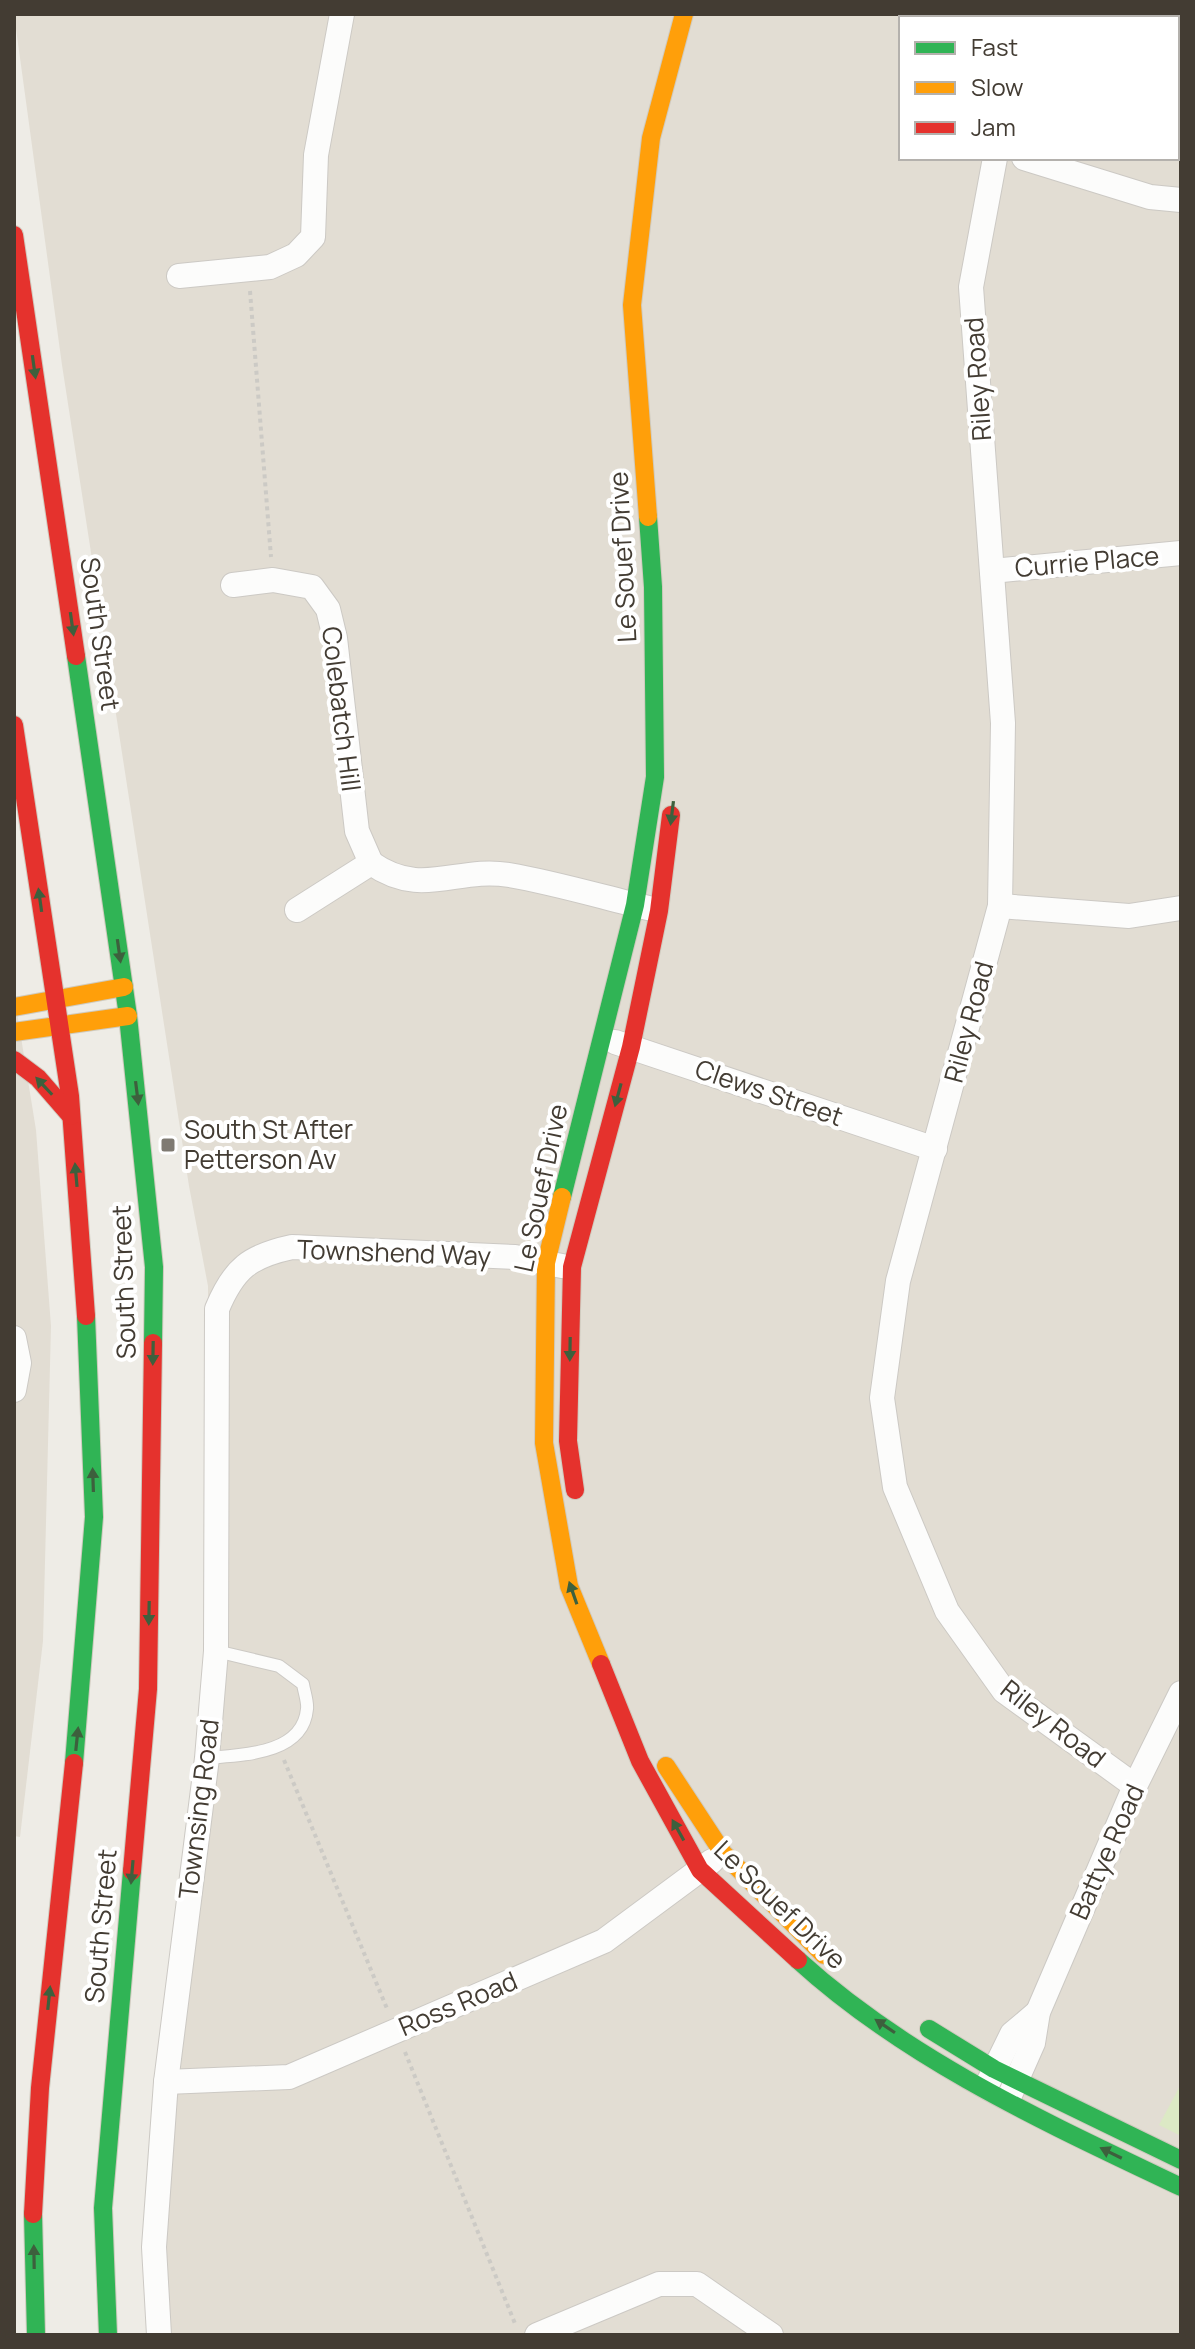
<svg xmlns="http://www.w3.org/2000/svg" width="1195" height="2349" viewBox="0 0 1195 2349" font-family="Manrope,sans-serif">
<style>
.residential{fill:#e2ddd3;fill-rule:evenodd}
.green{fill:#dce9c5}
.lines{fill:none;stroke-linecap:round;stroke-linejoin:round}
.lane-casing{stroke:#ccc9c4;stroke-width:14}
.street-casing{stroke:#ccc9c4;stroke-width:26}
.fast-casing{stroke:#cfcabe;stroke-width:20}
.slow-casing{stroke:#cfcabe;stroke-width:20}
.jam-casing{stroke:#cfcabe;stroke-width:20}
.path{stroke:#cccac5;stroke-width:4;stroke-dasharray:4 4;stroke-linecap:butt}
.lane{stroke:#fcfcfb;stroke-width:12}
.street{stroke:#fcfcfb;stroke-width:24}
.fast{stroke:#30b455;stroke-width:18}
.slow{stroke:#ff9f0a;stroke-width:18}
.jam{stroke:#e5322d;stroke-width:18}
.oneway{fill:#3d603d}
.poi-dot{fill:#7f7a72;stroke:#fff;stroke-width:3}
.labels{text-anchor:middle;stroke-width:8;stroke-linejoin:round;paint-order:stroke}
.street-label{font-size:26px;fill:#433c33;stroke:#fff}
.poi-label{font-size:26px;fill:#433c33;stroke:#fff;text-anchor:start}
</style>
<rect width="100%" height="100%" fill="#eeece6"/>
<g class="residential">
<path d="M 14,14 L 1181,14 L 1181,2335 L 150,2335 L 207,1679 L 208,1286 L 189,1186 L 62,365 ZM 901,18 L 1177,18 L 1177,158 L 901,158 Z"/>
<polygon points="14,994 36,1130 51,1326 43,1641 20,1837 14,1836"/>
</g>
<polygon class="green" points="1181,2084 1181,2136 1159,2125"/>
<g class="lines">
<g class="lane-casing">
<path id="lane" d="M 207,1758 C 240,1755 303,1755 307,1709 C 308,1702 304,1691 303,1684 L 279,1666 L 216,1651"/>
</g>
<g class="street-casing">
<g id="street">
<polyline points="1055,18 1057,14"/>
<polyline points="995,158 971,287 1003,723 1000,906 898,1281 882,1398 895,1487 947,1611 1004,1691 1135,1786"/>
<polyline points="1024,158 1150,197 1181,200"/>
<polyline points="179,276 270,267 296,255 313,237 316,155 342,14"/>
<polyline points="992,571 1181,553"/>
<polyline points="233,585 273,580 312,587 328,609 335,638 357,831 371,863"/>
<polyline points="1000,906 1129,916 1181,908"/>
<path d="M 297,910 L 371,863 C 422,899 457,866 509,875 C 556,883 602,897 648,908"/>
<polyline points="615,1042 935,1149"/>
<polyline points="14,1338 19,1363 14,1390"/>
<polyline points="989,2081 1012,2034 1038,2012"/>
<polyline points="166,2082 289,2077 604,1941 712,1861"/>
<polyline points="1010,2095 1033,2043 1038,2012 1135,1786 1181,1693"/>
<path d="M 159,2335 L 154,2247 L 166,2082 L 207,1758 L 216,1651 L 217,1309 C 234,1268 250,1256 292,1247 L 515,1257 L 562,1266"/>
<polyline points="537,2335 659,2284 697,2284 771,2335"/>
</g>
</g>
<g class="fast-casing">
<g id="fast">
<polyline points="76,656 128,1016 154,1267 153,1343"/>
<polyline points="562,1197 635,905 655,777 653,587 648,517"/>
<polyline points="74,1763 94,1517 86,1316"/>
<path d="M 798,1960 C 909,2061 1047,2123 1181,2187"/>
<polyline points="929,2029 994,2069 1181,2160"/>
<polyline points="33,2214 36,2335"/>
<polyline points="108,2335 103,2208 132,1871"/>
</g>
</g>
<g class="slow-casing">
<g id="slow">
<polyline points="648,517 632,305 651,138 684,14"/>
<polyline points="14,1007 124,987"/>
<polyline points="14,1032 128,1016"/>
<polyline points="562,1197 546,1263 544,1443 569,1586 601,1664"/>
<polyline points="666,1766 723,1853 824,1955"/>
</g>
</g>
<g class="jam-casing">
<g id="jam">
<polyline points="14,235 76,656"/>
<polyline points="14,725 70,1096 86,1316"/>
<polyline points="14,1060 38,1078 71,1116"/>
<polyline points="575,1490 568,1441 572,1267 631,1047 659,911 671,815"/>
<polyline points="601,1664 640,1761 700,1870 798,1960"/>
<polyline points="132,1871 148,1689 153,1343"/>
<polyline points="33,2214 40,2088 74,1763"/>
</g>
</g>
<g class="path">
<polyline points="250,291 271,557"/>
<polyline points="284,1760 388,2011"/>
<polyline points="405,2052 516,2326"/>
</g>
<use href="#lane" class="lane"/>
<use href="#street" class="street"/>
<use href="#fast" class="fast"/>
<use href="#slow" class="slow"/>
<use href="#jam" class="jam"/>
</g>
<defs><path id="oneway-solid" d="M-6-.8H1V-3.2L6.5 0L1 3.2V.8H-6Z" transform="scale(2)"/></defs>
<g class="oneway">
<use href="#oneway-solid" transform="translate(34 367) rotate(82)"/>
<use href="#oneway-solid" transform="translate(72 624) rotate(82)"/>
<use href="#oneway-solid" transform="translate(672 813) rotate(97)"/>
<use href="#oneway-solid" transform="translate(40 900) rotate(-98)"/>
<use href="#oneway-solid" transform="translate(119 951) rotate(82)"/>
<use href="#oneway-solid" transform="translate(44 1086) rotate(-133)"/>
<use href="#oneway-solid" transform="translate(137 1093) rotate(83)"/>
<use href="#oneway-solid" transform="translate(618 1095) rotate(105)"/>
<use href="#oneway-solid" transform="translate(76 1175) rotate(-95)"/>
<use href="#oneway-solid" transform="translate(570 1349) rotate(91)"/>
<use href="#oneway-solid" transform="translate(153 1353) rotate(91)"/>
<use href="#oneway-solid" transform="translate(93 1480) rotate(-92)"/>
<use href="#oneway-solid" transform="translate(573 1593) rotate(-109)"/>
<use href="#oneway-solid" transform="translate(149 1613) rotate(91)"/>
<use href="#oneway-solid" transform="translate(77 1739) rotate(-84)"/>
<use href="#oneway-solid" transform="translate(678 1830) rotate(-119)"/>
<use href="#oneway-solid" transform="translate(132 1872) rotate(95)"/>
<use href="#oneway-solid" transform="translate(49 1998) rotate(-84)"/>
<use href="#oneway-solid" transform="translate(885 2026) rotate(-146)"/>
<use href="#oneway-solid" transform="translate(1111 2153) rotate(-154)"/>
<use href="#oneway-solid" transform="translate(34 2257) rotate(-91)"/>
</g>
<rect class="poi-dot" x="160" y="1137" width="16" height="16" rx="4"/>
<g class="labels">
<g class="street-label">
<text transform="translate(978 379) rotate(-94)" y="9">Riley Road</text>
<text transform="translate(623 557) rotate(-93)" y="9">Le Souef Drive</text>
<text transform="translate(1087 562) rotate(-5)" y="9">Currie Place</text>
<text transform="translate(100 634) rotate(82)" y="9">South Street</text>
<text transform="translate(341 709) rotate(83)" y="9">Colebatch Hill</text>
<text transform="translate(969 1022) rotate(-75)" y="9">Riley Road</text>
<text transform="translate(769 1093) rotate(19)" y="9">Clews Street</text>
<text transform="translate(541 1188) rotate(-78)" y="9">Le Souef Drive</text>
<text transform="translate(394 1253) rotate(2)" y="9">Townshend Way</text>
<text transform="translate(124 1282) rotate(-92)" y="9">South Street</text>
<text transform="translate(1053 1724) rotate(38)" y="9">Riley Road</text>
<text transform="translate(199 1809) rotate(-83)" y="9">Townsing Road</text>
<text transform="translate(1107 1852) rotate(-66)" y="9">Battye Road</text>
<text transform="translate(780 1905) rotate(44)" y="9">Le Souef Drive</text>
<text transform="translate(101 1926) rotate(-85)" y="9">South Street</text>
<text transform="translate(458 2004) rotate(-23)" y="9">Ross Road</text>
</g>
<g class="poi-label">
<text x="184" y="1139">South St After<tspan x="184" dy="30">Petterson Av</tspan></text>
</g>
</g>
<rect width="1195" height="2349" fill="none" stroke="#433c33" stroke-width="32"/>
<rect x="899" y="16" width="280" height="144" fill="#ffffff" stroke="#b4b1ad" stroke-width="2"/>
<rect x="915" y="42" width="40" height="12" fill="#30b455" stroke="#b4b1ad" stroke-width="2"/>
<text x="971" y="56" font-size="24" fill="#433c33">Fast</text>
<rect x="915" y="82" width="40" height="12" fill="#ff9f0a" stroke="#b4b1ad" stroke-width="2"/>
<text x="971" y="96" font-size="24" fill="#433c33">Slow</text>
<rect x="915" y="122" width="40" height="12" fill="#e5322d" stroke="#b4b1ad" stroke-width="2"/>
<text x="971" y="136" font-size="24" fill="#433c33">Jam</text>
</svg>
